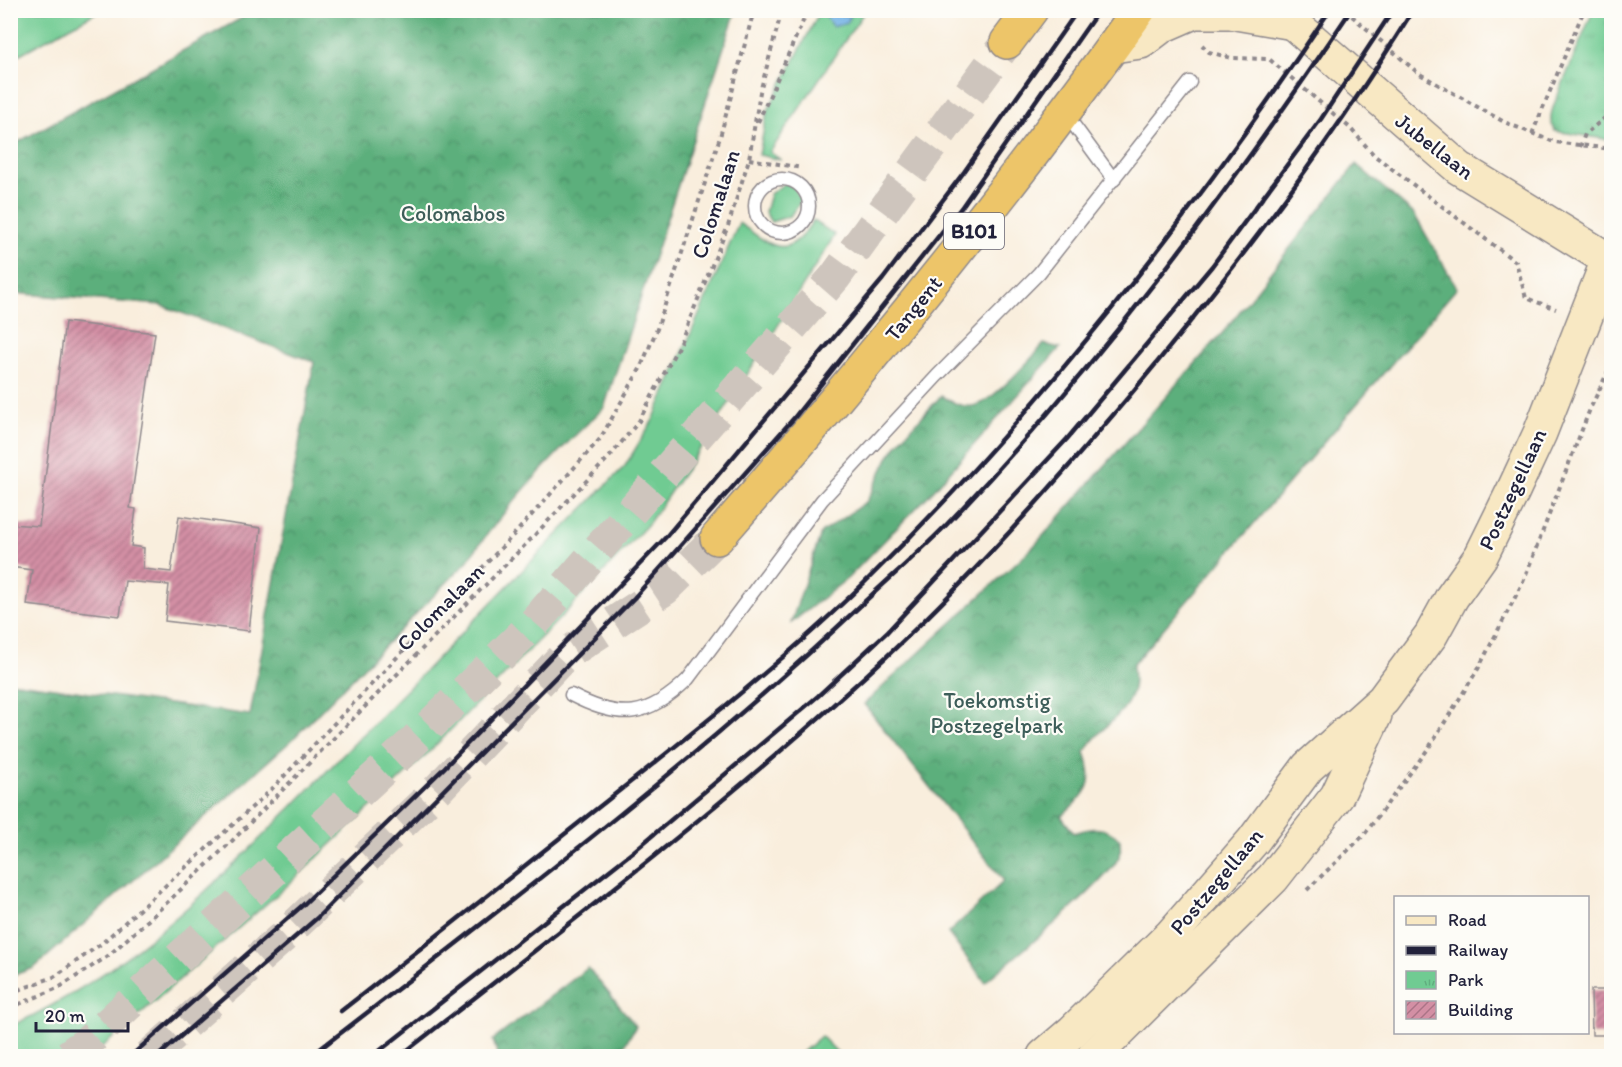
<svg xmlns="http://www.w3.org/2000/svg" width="1622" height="1067" viewBox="0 0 1622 1067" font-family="Itim,sans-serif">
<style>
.green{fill:#70cb92;stroke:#497666;stroke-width:1.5}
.forest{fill:url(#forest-crowns);stroke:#3f685c;stroke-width:1.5}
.park{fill:url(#park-tufts);stroke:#497666;stroke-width:1.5}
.water{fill:url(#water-ripples);stroke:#4a6a90;stroke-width:1.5}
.building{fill:url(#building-hatch)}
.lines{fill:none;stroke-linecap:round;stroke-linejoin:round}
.highway-tunnel{stroke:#cec5bd;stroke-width:33;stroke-dasharray:33 16;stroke-linecap:butt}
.lane-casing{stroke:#8e888c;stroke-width:15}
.secondary-casing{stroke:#8e888c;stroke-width:36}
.highway-casing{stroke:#8e888c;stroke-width:36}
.path{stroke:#8e888c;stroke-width:4;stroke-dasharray:4.5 4.5;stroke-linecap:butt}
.lane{stroke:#fff;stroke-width:12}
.secondary{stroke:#f8e8c3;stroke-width:33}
.highway{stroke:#edc569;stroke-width:33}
.rail{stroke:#22223b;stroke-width:4.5}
.labels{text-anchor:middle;stroke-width:4.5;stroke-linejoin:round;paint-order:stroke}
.shield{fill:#fdfcf7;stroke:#646373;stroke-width:1.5}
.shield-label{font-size:21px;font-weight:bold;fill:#22223b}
.street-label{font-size:22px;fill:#22223b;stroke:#fdfcf7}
.park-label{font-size:22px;fill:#3d5d59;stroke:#fdfcf7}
</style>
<defs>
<pattern id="forest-crowns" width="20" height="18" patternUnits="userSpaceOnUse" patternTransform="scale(1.5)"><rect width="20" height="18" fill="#5caf7c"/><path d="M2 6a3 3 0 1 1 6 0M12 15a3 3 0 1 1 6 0" fill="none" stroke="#4c8e67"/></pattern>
<pattern id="park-tufts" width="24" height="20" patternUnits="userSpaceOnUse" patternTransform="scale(1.5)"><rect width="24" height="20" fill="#70cb92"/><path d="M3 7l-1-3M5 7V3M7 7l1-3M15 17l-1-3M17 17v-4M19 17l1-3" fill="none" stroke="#61ae7f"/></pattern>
<pattern id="water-ripples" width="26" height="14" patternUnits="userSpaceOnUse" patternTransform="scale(1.5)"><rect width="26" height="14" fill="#71b1e5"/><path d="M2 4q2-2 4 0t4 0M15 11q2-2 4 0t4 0" fill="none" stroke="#5c90bb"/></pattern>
<pattern id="building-hatch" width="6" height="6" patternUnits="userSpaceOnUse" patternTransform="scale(1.5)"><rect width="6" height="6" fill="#d38fa4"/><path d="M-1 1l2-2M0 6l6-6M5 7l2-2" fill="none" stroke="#ab7487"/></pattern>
</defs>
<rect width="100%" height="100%" fill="#fdfcf7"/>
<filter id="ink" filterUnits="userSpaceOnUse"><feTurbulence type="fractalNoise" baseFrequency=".0167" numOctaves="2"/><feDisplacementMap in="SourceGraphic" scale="12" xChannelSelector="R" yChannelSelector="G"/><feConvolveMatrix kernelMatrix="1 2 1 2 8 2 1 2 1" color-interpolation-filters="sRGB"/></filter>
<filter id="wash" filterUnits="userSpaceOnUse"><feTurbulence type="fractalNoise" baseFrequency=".008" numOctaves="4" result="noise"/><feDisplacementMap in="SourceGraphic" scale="24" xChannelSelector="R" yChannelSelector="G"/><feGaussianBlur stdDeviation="1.35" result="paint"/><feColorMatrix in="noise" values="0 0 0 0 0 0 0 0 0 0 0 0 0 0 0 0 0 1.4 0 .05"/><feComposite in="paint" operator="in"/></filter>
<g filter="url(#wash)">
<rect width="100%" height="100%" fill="#f9eedd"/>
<g class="green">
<polygon points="11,10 99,10 99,11 11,59"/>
<polygon points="820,11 865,11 770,152 781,160 759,155 767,112"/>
<polygon points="785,183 794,187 801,201 790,216 771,222 765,212 770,194"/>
<path d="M 813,220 L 835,235 L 702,446 L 649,523 L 570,608 L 427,754 L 288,885 L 92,1056 L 11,1056 L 11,1026 C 139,968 232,867 330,768 C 429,668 525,566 625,466 L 653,420 L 739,223 C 771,246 788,263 813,220 Z"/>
<polygon points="821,1036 841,1056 797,1056 798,1056"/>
</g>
<g class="forest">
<path d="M 256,10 L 736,11 L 604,408 C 553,455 506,506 466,563 L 291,741 L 34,968 L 11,976 L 11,682 L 250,715 L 314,362 L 160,305 L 11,293 L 11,146 Z"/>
<path d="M 1356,164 L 1414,214 L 1457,288 L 1133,664 C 1133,672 1135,681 1133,688 C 1129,715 1097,728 1085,752 C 1097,786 1086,794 1061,816 L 1074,833 C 1092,827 1106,825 1120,840 C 1120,844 1121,850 1120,854 C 1115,877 1009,962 985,982 L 948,933 L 1004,881 L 864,704 L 1033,547 L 1225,330 Z"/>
<path d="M 1044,344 L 1060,348 L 931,493 L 848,578 L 791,623 L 821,533 L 867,501 L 888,458 L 903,437 L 941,396 C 952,402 964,409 977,405 C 994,400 1032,358 1044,344 Z"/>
<polygon points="588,968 636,1026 618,1056 498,1056 493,1040"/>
</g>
<path class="park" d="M 1593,11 L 1611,11 L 1611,140 L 1555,131 C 1548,121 1551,113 1555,102 Z"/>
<polygon class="water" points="829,11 829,10 853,11 847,23 833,27 826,18"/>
<g id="blocks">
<g class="building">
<polygon points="65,322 155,333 130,508 136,509 131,546 144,548 143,569 171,572 179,516 261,528 249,631 165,621 169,585 125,581 120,616 27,605 32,570 10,567 10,524 39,526"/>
<polygon points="1591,990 1612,990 1612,1035 1592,1035"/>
</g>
</g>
</g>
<g filter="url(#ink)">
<use href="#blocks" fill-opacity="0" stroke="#8e888c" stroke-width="1.5"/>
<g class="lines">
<g class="highway-tunnel">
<polyline points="68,1056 89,1041 409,746 534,623 835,277 1007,42"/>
<polyline points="149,1056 285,935 437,790 565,655 665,589 717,538"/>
</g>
<g class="lane-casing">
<g id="lane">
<polyline points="1065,113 1114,180"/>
<circle cx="782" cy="206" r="27"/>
<path d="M 571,695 C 621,721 648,718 688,679 L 822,500 L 937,376 L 1039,273 L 1190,82"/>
</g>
</g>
<g class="secondary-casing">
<g id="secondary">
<polyline points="1278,10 1459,168 1612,262"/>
<polyline points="1113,46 1141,42 1162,26 1194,12 1230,12 1288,22"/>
<polyline points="1044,1056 1072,1032 1171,935 1253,841 1308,767 1383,700 1431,635 1452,597 1481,556 1513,491 1540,433 1608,260"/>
<polyline points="1094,1056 1273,878 1337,796 1375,715"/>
</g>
</g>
<g class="highway-casing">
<g id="highway">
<polyline points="1007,42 1031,10"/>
<path d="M 717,538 C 866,368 1007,194 1139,10"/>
</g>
</g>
<g class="path">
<polyline points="1345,10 1418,73 1504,122 1554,142 1612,149"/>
<polyline points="1202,45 1209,52 1231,58 1269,59 1349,127 1375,156 1516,262 1526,298 1556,309"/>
<polyline points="758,122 808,10"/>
<polyline points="1532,134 1584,10"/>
<polyline points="1580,147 1585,134 1612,112"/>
<polyline points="749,159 802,168"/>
<polyline points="1307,890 1364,835 1428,749 1478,669 1523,582 1590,409 1612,363"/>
<polyline points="10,993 54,977 101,944 270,791 519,529 600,439 640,369 657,329 720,137 754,10"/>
<polyline points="10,1008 60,987 108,956 157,912 232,841 531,539 612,454 639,421 680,343 728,226 749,159 760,92 782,10"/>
</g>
<use href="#lane" class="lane"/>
<use href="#secondary" class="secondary"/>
<use href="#highway" class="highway"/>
<g class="rail">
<path d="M 341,1011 C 431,941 519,870 609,799 C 696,730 784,661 864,583 C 1041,410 1192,216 1330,10"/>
<polyline points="131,1056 304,904 443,769 665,538 883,279 964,172 1078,10"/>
<polyline points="158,1056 317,918 634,598 794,418 961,208 1099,10"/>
<path d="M 311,1056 C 497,912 687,769 859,607 C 889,578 922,551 951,520 C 1101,363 1230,190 1351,10"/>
<polyline points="373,1056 634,851 818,696 887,632 1067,439 1212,266 1321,119 1393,10"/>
<path d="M 400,1056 C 552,937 707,819 851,689 C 950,601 1039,502 1125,401 C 1229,277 1328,148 1413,10"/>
</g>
</g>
</g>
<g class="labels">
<rect class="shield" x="944" y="213" width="60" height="36" rx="4.5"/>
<g class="shield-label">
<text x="974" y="238">B101</text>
</g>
<g class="street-label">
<text transform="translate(1435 146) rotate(38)" y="8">Jubellaan</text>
<text transform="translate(715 204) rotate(-72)" y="8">Colomalaan</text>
<text transform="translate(913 308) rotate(-51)" y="8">Tangent</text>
<text transform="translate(1512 489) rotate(-65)" y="8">Postzegellaan</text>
<text transform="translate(440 607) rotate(-45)" y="8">Colomalaan</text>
<text transform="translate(1216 881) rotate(-50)" y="8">Postzegellaan</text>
</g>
<g class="park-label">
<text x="453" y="221">Colomabos</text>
<text x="997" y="708">Toekomstig<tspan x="997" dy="25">Postzegelpark</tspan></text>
</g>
</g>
<rect width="1622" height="1067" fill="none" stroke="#fdfcf7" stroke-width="36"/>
<rect x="1394" y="896" width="195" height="138" fill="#fdfcf7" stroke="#a5a5ac" stroke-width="1.5"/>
<rect x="1406" y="916" width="30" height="9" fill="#f8e8c3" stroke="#a5a5ac" stroke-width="1.5"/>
<text x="1448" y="926" font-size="18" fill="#22223b">Road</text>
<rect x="1406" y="946" width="30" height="9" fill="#22223b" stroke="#a5a5ac" stroke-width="1.5"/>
<text x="1448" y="956" font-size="18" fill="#22223b">Railway</text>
<rect x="1406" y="971" width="30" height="18" fill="url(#park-tufts)" stroke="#a5a5ac" stroke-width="1.5"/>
<text x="1448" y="986" font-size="18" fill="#22223b">Park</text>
<rect x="1406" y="1001" width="30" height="18" fill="url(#building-hatch)" stroke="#a5a5ac" stroke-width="1.5"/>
<text x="1448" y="1016" font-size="18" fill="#22223b">Building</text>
<path d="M36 1022v9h92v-9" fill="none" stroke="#22223b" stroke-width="3"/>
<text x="45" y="1022" font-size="18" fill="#22223b" stroke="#fdfcf7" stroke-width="4.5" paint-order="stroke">20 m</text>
</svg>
